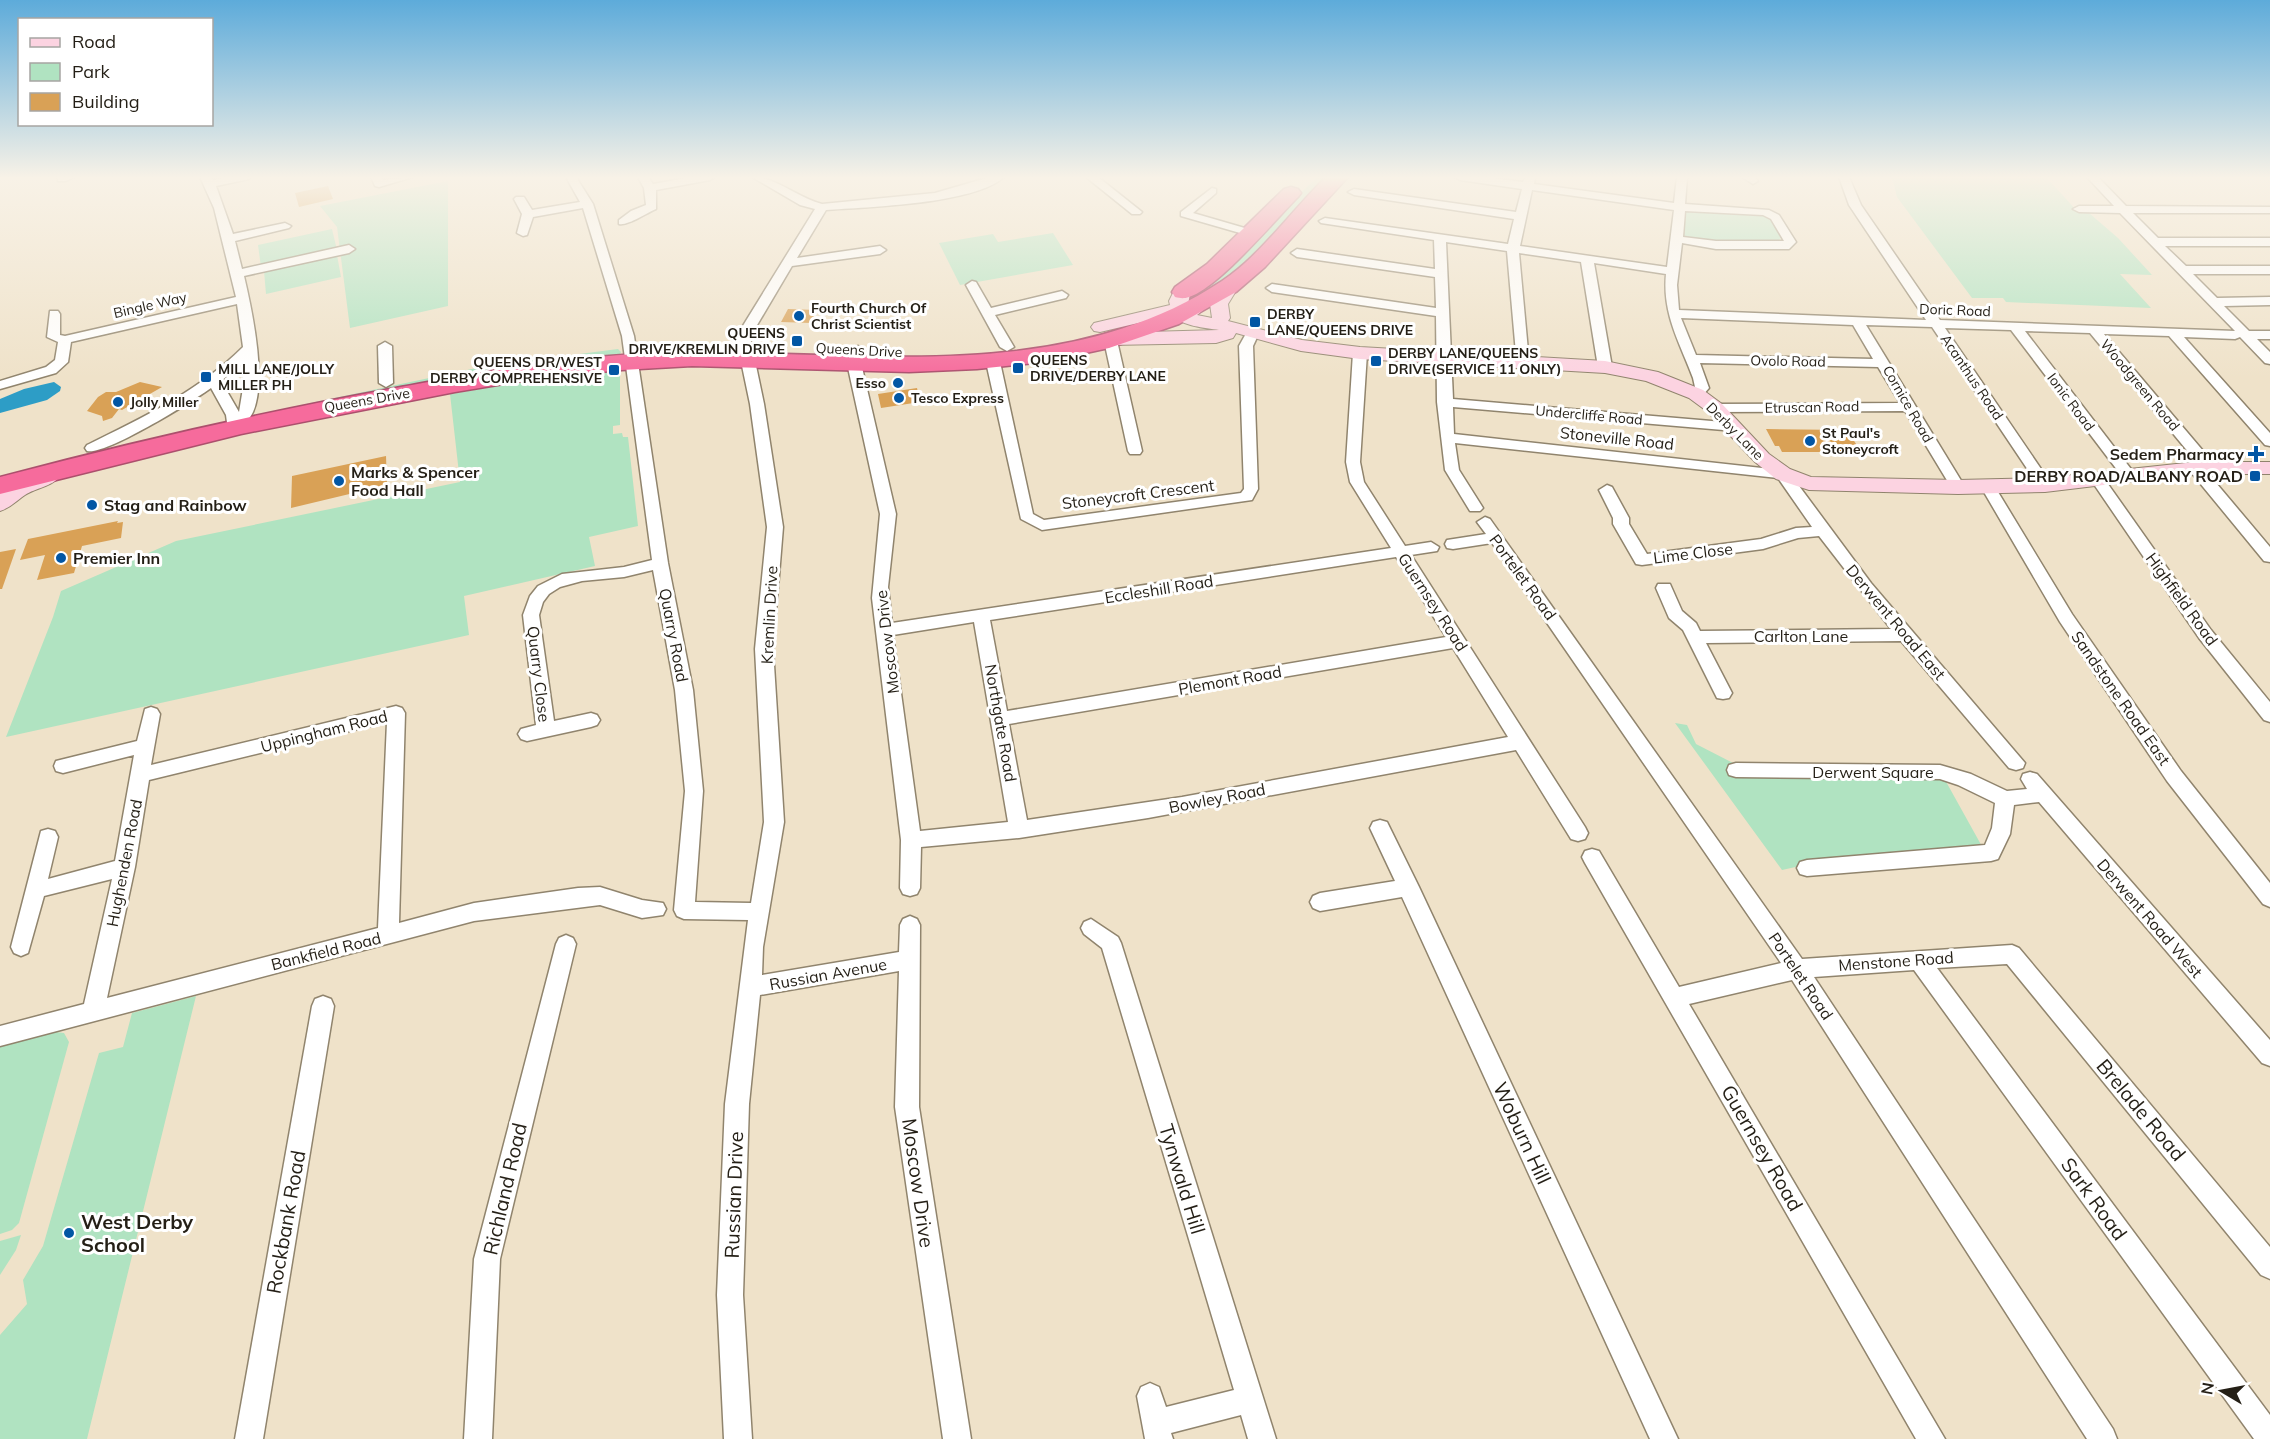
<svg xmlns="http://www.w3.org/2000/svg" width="2270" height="1439" viewBox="0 0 2270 1439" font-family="Mulish,sans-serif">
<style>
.green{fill:#b0e3c1}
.water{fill:#2d9dc6}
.building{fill:#d9a156}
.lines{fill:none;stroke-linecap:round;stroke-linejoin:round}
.street-casing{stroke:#90846d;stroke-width:3}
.secondary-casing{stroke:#90846d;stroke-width:2}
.highway-casing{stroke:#ac506d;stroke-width:3}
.street{fill:#fff;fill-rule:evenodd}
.secondary{fill:#fcd3e1;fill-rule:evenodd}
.highway{fill:#f66b9c;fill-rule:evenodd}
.poi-dot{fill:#0256a4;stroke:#fff;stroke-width:2}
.labels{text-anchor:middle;stroke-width:6;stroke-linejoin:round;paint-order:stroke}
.far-street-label{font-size:14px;fill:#241f16;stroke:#fff}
.far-poi-label{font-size:14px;font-weight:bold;fill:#241f16;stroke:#fff;text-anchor:start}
.street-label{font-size:16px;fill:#241f16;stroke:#fff}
.poi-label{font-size:16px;font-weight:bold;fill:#241f16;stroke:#fff;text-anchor:start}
.near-street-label{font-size:20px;fill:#241f16;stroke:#fff}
.near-poi-label{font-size:20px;font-weight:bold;fill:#241f16;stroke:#fff;text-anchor:start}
</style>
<rect width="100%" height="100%" fill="#efe2c9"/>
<g class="green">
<polygon points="1317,177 1331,177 1221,286 1197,295 1218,280 1214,278"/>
<polygon points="1892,177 2046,177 2077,211 2089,213 2118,238 2152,275 2120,274 2151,308 2006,302 2003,298 1972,298 1897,197"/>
<polygon points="448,181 448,306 350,328 337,227 320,206"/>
<polygon points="1686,210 1759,214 1771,219 1782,236 1777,243 1716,243 1684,238"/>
<polygon points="332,229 337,250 261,267 258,245"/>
<polygon points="1053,233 1073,265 960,285 939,243 993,234 998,242"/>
<polygon points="337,255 341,277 266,294 264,271"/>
<polygon points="618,349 621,352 619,356 344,397 292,407 486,366"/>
<polygon points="620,371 620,425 613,426 613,434 622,433 623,437 628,437 638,526 589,537 595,566 464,596 469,635 6,737 53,617 61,591 176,541 460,482 450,394 559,376"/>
<polygon points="1675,723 1687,725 1696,744 1733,763 1757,767 1944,778 1984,850 1809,864 1782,870"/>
<polygon points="196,996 87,1439 0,1439 0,1335 27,1304 23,1280 43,1246 99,1053 123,1047 132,1013"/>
<polygon points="56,1032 64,1033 69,1042 19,1223 12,1230 0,1234 0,1046"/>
<polygon points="21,1235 16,1250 0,1275 0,1241"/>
</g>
<polygon class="water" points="54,382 61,387 60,391 47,400 0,413 0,399 24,389"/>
<g class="building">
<polygon points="328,186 333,199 299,207 295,193"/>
<polygon points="788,309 817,310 811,323 781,322"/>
<polygon points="140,382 162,387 122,410 119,409 112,418 103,421 102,416 87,411 98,397 106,392 116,392"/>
<polygon points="917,388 920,402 881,408 878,394"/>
<polygon points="1766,429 1847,430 1858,447 1847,447 1851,452 1782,452 1779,446 1775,446"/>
<polygon points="386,456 387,485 291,508 292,476"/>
<polygon points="118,521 117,523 123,522 121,538 82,546 74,573 37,580 45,555 20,560 28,539"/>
<polygon points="16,549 2,589 0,589 0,552"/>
</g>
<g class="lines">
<g class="street-casing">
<g id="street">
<polygon points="58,177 74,177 66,181 58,181"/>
<path d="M 200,177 L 210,177 L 213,180 L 229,177 L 250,177 L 249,179 L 216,186 L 233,234 L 285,223 L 291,226 L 289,228 L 235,241 L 242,269 L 349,245 L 355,249 L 349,253 L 244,276 C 252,310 267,380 253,412 C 250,419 243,425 238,430 L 228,430 L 226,415 L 211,388 C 193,401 105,456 87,451 L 85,448 L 87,445 C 142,418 199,391 243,347 L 237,304 L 71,342 L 68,362 L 56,373 L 0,389 L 0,381 L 46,367 L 55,360 L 58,342 L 47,337 L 50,311 L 58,311 L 60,314 L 60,335 L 65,336 L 236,297 L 214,208 ZM 244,362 L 243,388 L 239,412 L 221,381 Z"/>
<polygon points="371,177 381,177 383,180 413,177 379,187 375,186"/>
<path d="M 566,177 L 576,177 L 593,204 L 634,336 L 668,563 L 693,690 L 703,791 L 695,902 L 751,903 L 764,822 L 755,649 L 767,527 L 750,404 L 736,337 L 815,209 L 800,205 L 752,177 C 777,177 797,198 822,204 L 935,193 L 990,177 L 1004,177 C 975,204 867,207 826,210 L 797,258 L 880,246 L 886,250 L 880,254 L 792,266 L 750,337 L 764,404 L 783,527 L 773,649 L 784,822 L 763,947 L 762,975 L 899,952 L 900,925 L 903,919 L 910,916 L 917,919 L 920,925 L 919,1107 L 971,1439 L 943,1439 L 895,1107 L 899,971 L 760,995 L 749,1104 L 743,1295 L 752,1439 L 724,1439 L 717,1295 L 725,1104 L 748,920 L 684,919 L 677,916 L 674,910 L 685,791 L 675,690 L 653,570 L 624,577 L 582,581 L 560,587 L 549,594 L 543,602 L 539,615 L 554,721 L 591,713 L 597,715 L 600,720 L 597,725 L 591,727 L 527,741 L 521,739 L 518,734 L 521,729 L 536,725 L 523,615 L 530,596 L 538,586 L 562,574 L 624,567 L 652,560 L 622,336 L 583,208 L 533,217 L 527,235 L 523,236 L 517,233 L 522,214 L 514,199 L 516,197 L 524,197 L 532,210 L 580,202 Z"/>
<path d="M 638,177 L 648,177 L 653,184 L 692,177 L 715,177 L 710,180 L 656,190 L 656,209 C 646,213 628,226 619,224 L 619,220 L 631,211 L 646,205 L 644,188 Z"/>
<polygon points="1086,177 1098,177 1142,212 1140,214 1132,214"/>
<path d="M 1455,177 L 1484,177 L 1523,182 L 1525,177 L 1535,177 L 1534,184 L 1674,203 L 1677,177 L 1687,177 L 1685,204 L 1769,210 L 1779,215 L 1796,242 L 1789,249 L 1716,249 L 1682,243 L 1677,285 L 1679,310 L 1926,320 L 1849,205 L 1839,177 L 1849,177 L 1861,205 L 1940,320 L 2235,331 L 2120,213 L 2079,212 L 2073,209 L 2079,206 L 2114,206 L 2087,177 L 2098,177 L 2126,206 L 2270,207 L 2270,213 L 2133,213 L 2158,238 L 2270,238 L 2270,246 L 2165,246 L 2186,266 L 2270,266 L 2270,274 L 2193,274 L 2217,298 L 2270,297 L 2270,305 L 2224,306 L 2249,331 L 2270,331 L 2270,339 L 2257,339 L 2270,352 L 2270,364 L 2265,363 L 2240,337 L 2235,339 L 2184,337 L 2270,433 L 2270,446 L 2265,445 L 2169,336 L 2104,334 L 2215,465 L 2217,468 L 2215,471 L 2206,471 L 2270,547 L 2270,562 L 2264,561 L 2190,471 L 2188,468 L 2190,465 L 2199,465 L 2090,333 L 2025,331 L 2134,473 L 2136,476 L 2134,479 L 2124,479 L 2011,330 L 1945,328 L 2052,485 L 2045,490 L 2040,488 L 1932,327 L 1866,325 L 1965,487 L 1958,492 L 1951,487 L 1905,411 L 1715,412 L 1708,408 L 1715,404 L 1900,403 L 1878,367 L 1700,363 L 1709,388 L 1701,397 L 1691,397 L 1689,394 L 1695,387 L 1693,378 C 1680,343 1662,314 1666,274 L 1594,263 L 1612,367 L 1605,371 L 1598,367 L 1581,262 L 1519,253 L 1529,362 L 1522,366 L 1517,365 L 1507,251 L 1446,242 L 1453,399 L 1735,423 L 1742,427 L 1735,431 L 1453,407 L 1454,434 L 1788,471 L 1871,583 L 2025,763 L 2023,768 L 2016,770 L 2009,768 L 1901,641 L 1706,643 L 1732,693 L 1729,698 L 1723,699 L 1717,698 L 1683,630 L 1669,618 L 1656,588 L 1658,584 L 1670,584 L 1682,611 L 1696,623 L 1700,631 L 1891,629 L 1819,536 L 1798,538 L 1763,549 L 1642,565 L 1636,564 L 1613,524 L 1613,518 L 1599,490 L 1607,485 L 1612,487 L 1629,518 L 1629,524 L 1647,554 L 1761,539 L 1796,528 L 1812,527 L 1778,478 L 1455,443 L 1459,470 L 1483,508 L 1480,511 L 1470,511 L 1445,470 L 1437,402 L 1436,316 L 1272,292 L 1266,288 L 1272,284 L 1436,308 L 1435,277 L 1297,257 L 1291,253 L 1297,249 L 1435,269 L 1434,240 L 1321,223 L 1319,221 L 1325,218 L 1508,244 L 1514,219 L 1354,195 L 1348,192 L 1354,189 L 1516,212 L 1522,189 L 1460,180 ZM 1532,190 L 1674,210 L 1667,267 L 1520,246 ZM 1685,211 L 1763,215 L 1771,219 L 1784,241 L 1716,241 L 1683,237 ZM 1681,318 L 1853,325 L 1873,359 L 1696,355 Z"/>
<polygon points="1742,177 1754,177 1758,181 1753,184"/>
<polygon points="1212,188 1216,189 1216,193 1193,213 1255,231 1255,235 1247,235 1181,216 1181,212"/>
<polygon points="972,281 976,282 991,308 1062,291 1068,295 1066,298 995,315 1014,347 1007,351 1000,347 966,285"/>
<polygon points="1253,329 1259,333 1253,346 1258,489 1252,500 1042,530 1021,519 986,362 988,359 993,358 1000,362 1033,514 1044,520 1241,493 1244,489 1239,346 1248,330"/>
<polygon points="1107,336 1112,337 1118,345 1142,451 1140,454 1130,454 1128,451 1105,345 1100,340"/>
<polygon points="385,342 392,346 393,383 386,387 379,383 378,346"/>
<path d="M 858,346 L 865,350 L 861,363 L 896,514 L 888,587 L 892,623 L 1391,548 L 1350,482 L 1346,462 L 1353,353 L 1355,350 L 1365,350 L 1367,353 L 1360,462 L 1364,482 L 1405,546 L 1431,542 L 1439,547 L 1437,551 L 1411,555 L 1585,827 L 1588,833 L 1585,839 L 1578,841 L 1571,839 L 1516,750 L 1148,818 L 1019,838 L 921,847 L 920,888 L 917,894 L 910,896 L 903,894 L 900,888 L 901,840 L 872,598 L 880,514 L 847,363 L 851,350 ZM 1396,557 L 1446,637 L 1007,711 L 990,620 ZM 974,622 L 1008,822 L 920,831 L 893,635 ZM 1453,648 L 1508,737 L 1182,797 L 1027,820 L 1009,724 Z"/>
<polygon points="2098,475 2103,477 2211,630 2270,702 2270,722 2264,720 2199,638 2091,480"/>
<polygon points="1988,482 1995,487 2072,614 2181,771 2270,883 2270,907 2263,904 2167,781 2060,622 1981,487"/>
<polygon points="1485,517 1490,519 1802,959 2012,945 2019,948 2270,1247 2270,1279 2261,1275 2007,964 1937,968 2270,1415 2270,1439 2254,1439 1914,970 1814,977 2113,1429 2117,1439 2087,1439 1792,980 1689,1004 1945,1439 1916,1439 1585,863 1582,857 1585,851 1592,849 1599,851 1679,987 1781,963 1492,543 1453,549 1447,548 1445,544 1447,540 1486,534 1477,522"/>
<path d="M 396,706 L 402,708 L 405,713 L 399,923 L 474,903 L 578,888 L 600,887 L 642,900 L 663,903 L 666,909 L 663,915 L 642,918 L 600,905 L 474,921 L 0,1046 L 0,1026 L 84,1004 L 112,879 L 44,896 L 28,953 L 21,956 L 14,953 L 11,947 L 41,831 L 48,829 L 55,831 L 58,837 L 48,879 L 115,861 L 134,755 L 63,773 L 56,771 L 54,766 L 56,761 L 137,741 L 145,709 L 151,707 L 157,709 L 160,714 L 151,765 ZM 387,722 L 378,928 L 107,998 L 135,867 L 149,780 Z"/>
<polygon points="1736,763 1940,765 1971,774 2007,791 2027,789 2021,779 2023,774 2030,772 2037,774 2270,1040 2270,1066 2262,1063 2039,802 2014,805 2010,834 1998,859 1991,861 1807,876 1800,874 1797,868 1800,862 1807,860 1985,845 1992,828 1995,803 1958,785 1940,779 1736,777 1729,775 1727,770 1729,765"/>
<polygon points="1380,820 1387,822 1419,887 1678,1439 1650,1439 1402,897 1320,911 1313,908 1310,902 1313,896 1320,893 1395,881 1370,828 1373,822"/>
<polygon points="1091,919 1118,937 1121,943 1276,1439 1248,1439 1241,1415 1171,1433 1173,1439 1145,1439 1137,1396 1141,1387 1150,1383 1159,1387 1166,1407 1234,1390 1102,948 1084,934 1081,928 1084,922"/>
<polygon points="566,935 573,938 576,944 500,1259 492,1439 464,1439 474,1259 556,944 559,938"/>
<polygon points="323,996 331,999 334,1006 263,1439 235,1439 312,1006 315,999"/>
</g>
</g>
<g class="secondary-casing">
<g id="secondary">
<path d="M 1230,281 L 1236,282 L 1239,286 L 1228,304 L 1230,318 L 1228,321 L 1302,340 L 1360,347 L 1605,361 L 1658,372 L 1703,390 L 1722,404 L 1769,454 L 1790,469 L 1811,477 L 1958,480 L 2045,478 L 2195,462 L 2270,462 L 2270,474 L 2195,474 L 2045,492 L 1958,494 L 1809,490 L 1776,479 L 1755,462 L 1708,412 L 1689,398 L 1646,381 L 1605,373 L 1360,359 L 1301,351 L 1236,333 L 1233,338 L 1216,343 L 1111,345 L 1104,343 L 1102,339 L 1104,335 L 1111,333 L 1219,330 C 1205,328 1182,326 1172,315 L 1100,332 L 1094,331 L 1091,327 L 1094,323 L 1170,305 L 1169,301 L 1175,289 L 1187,289 L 1190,293 L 1188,305 L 1200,306 L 1203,310 L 1197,315 L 1212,318 L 1210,304 L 1224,282 Z"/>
<path d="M 49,470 L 56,471 L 60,476 C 52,487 35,488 25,495 C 16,501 10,508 0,511 L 0,493 L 11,484 Z"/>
</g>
</g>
<g class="highway-casing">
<g id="highway">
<path d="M 1326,177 L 1348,177 L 1265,267 L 1236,292 L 1179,324 L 1109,348 L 1044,362 L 977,369 L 909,372 L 692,366 L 622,370 L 546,377 L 455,392 L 241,434 L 0,494 L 0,477 C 129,443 259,413 390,389 C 450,378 509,366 570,360 C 616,355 663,351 710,352 C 882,354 1070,381 1222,281 C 1261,255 1292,210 1326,177 Z"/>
<path d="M 1291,187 L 1298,189 L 1301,193 L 1298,197 C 1274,221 1218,288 1189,297 C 1183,299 1180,298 1175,297 L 1172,292 L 1175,287 L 1207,264 L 1284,189 Z"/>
</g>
</g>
<use href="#street" class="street"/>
<use href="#secondary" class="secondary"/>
<use href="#highway" class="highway"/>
</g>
<linearGradient id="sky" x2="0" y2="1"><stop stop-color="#5dabda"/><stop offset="0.47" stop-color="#f8f2e7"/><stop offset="1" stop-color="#f8f2e7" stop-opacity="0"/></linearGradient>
<rect width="2270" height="378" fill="url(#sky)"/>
<g class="poi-dot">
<circle cx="799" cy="316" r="6"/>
<rect x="1249" y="316" width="12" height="12" rx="3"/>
<rect x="791" y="335" width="12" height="12" rx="3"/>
<rect x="1370" y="355" width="12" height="12" rx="3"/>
<rect x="1012" y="362" width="12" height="12" rx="3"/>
<rect x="608" y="364" width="12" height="12" rx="3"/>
<rect x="200" y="371" width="12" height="12" rx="3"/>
<circle cx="898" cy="383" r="6"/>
<circle cx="899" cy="398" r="6"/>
<circle cx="118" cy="402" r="6"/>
<circle cx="1810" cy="441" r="6"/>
<path d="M2253 445h6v6h6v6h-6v6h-6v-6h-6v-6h6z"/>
<rect x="2249" y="470" width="12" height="12" rx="3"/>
<circle cx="339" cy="481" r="6"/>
<circle cx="92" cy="505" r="6"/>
<circle cx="61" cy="558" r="6"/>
<circle cx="69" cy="1233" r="6"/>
</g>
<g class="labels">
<g class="far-street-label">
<text transform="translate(150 305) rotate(-13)" y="5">Bingle Way</text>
<text transform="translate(1955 310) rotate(2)" y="5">Doric Road</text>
<text transform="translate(859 350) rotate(3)" y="5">Queens Drive</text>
<text transform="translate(1788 361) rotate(1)" y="5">Ovolo Road</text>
<text transform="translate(1972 377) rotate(56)" y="5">Acanthus Road</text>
<text transform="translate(2140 385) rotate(50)" y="5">Woodgreen Road</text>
<text transform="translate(367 400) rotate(-10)" y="5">Queens Drive</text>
<text transform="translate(2071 402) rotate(53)" y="5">Ionic Road</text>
<text transform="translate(1908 404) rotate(60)" y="5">Cornice Road</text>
<text transform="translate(1812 407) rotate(-1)" y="5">Etruscan Road</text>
<text transform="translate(1589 415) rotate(5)" y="5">Undercliffe Road</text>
<text transform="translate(1735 431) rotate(45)" y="5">Derby Lane</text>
</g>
<g class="far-poi-label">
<text x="811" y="313">Fourth Church Of<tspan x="811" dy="16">Christ Scientist</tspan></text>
<text x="1267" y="319">DERBY<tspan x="1267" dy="16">LANE/QUEENS DRIVE</tspan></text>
<text x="785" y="338" text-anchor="end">QUEENS<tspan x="785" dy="16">DRIVE/KREMLIN DRIVE</tspan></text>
<text x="1388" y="358">DERBY LANE/QUEENS<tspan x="1388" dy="16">DRIVE(SERVICE 11 ONLY)</tspan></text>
<text x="1030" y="365">QUEENS<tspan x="1030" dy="16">DRIVE/DERBY LANE</tspan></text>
<text x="602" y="367" text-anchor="end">QUEENS DR/WEST<tspan x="602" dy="16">DERBY COMPREHENSIVE</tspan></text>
<text x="218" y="374">MILL LANE/JOLLY<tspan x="218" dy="16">MILLER PH</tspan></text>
<text x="886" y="388" text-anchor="end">Esso</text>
<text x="911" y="403">Tesco Express</text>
<text x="130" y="407">Jolly Miller</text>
<text x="1822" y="438">St Paul's<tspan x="1822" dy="16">Stoneycroft</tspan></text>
</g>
<g class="street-label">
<text transform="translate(1617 438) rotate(6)" y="6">Stoneville Road</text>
<text transform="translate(1138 494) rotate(-7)" y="6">Stoneycroft Crescent</text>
<text transform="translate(1693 553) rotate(-7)" y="6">Lime Close</text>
<text transform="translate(1523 577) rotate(54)" y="6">Portelet Road</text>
<text transform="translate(1159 589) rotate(-9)" y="6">Eccleshill Road</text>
<text transform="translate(2182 599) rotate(54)" y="6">Highfield Road</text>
<text transform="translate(1433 602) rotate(57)" y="6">Guernsey Road</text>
<text transform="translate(769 615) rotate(-87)" y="6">Kremlin Drive</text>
<text transform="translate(1896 622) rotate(50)" y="6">Derwent Road East</text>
<text transform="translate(674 635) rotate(79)" y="6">Quarry Road</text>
<text x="1801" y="642">Carlton Lane</text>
<text transform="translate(887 642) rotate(-97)" y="6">Moscow Drive</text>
<text transform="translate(539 674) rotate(83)" y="6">Quarry Close</text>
<text transform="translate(1230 680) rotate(-10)" y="6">Plemont Road</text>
<text transform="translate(2121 698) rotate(55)" y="6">Sandstone Road East</text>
<text transform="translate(1001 723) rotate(80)" y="6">Northgate Road</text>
<text transform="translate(324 731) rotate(-14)" y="6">Uppingham Road</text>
<text x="1873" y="778">Derwent Square</text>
<text transform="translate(1217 798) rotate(-11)" y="6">Bowley Road</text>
<text transform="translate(124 863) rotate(-79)" y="6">Hughenden Road</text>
<text transform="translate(2150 918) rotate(49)" y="6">Derwent Road West</text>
<text transform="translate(326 951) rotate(-14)" y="6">Bankfield Road</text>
<text transform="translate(1896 961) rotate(-4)" y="6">Menstone Road</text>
<text transform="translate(828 974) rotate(-10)" y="6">Russian Avenue</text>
<text transform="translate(1801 976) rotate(56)" y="6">Portelet Road</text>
</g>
<g class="poi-label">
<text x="2244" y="460" text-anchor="end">Sedem Pharmacy</text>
<text x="351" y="478">Marks &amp; Spencer<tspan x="351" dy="18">Food Hall</tspan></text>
<text x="2243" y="482" text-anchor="end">DERBY ROAD/ALBANY ROAD</text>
<text x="104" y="511">Stag and Rainbow</text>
<text x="73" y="564">Premier Inn</text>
</g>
<g class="near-street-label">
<text transform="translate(2141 1110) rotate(50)" y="7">Brelade Road</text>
<text transform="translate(1522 1133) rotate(65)" y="7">Woburn Hill</text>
<text transform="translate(1762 1148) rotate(60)" y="7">Guernsey Road</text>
<text transform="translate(1182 1179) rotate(73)" y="7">Tynwald Hill</text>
<text transform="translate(918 1183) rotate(82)" y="7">Moscow Drive</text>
<text transform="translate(505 1189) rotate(-77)" y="7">Richland Road</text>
<text transform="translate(734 1195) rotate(-88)" y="7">Russian Drive</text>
<text transform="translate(2094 1199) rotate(54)" y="7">Sark Road</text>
<text transform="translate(286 1222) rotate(-80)" y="7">Rockbank Road</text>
</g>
<g class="near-poi-label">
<text x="81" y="1229">West Derby<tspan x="81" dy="23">School</tspan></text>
</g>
</g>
<rect x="18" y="18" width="195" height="108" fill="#ffffff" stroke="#a7a5a2" stroke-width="1.5"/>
<rect x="30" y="38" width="30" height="9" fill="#fcd3e1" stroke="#a7a5a2" stroke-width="1.5"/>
<text x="72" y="48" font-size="18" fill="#241f16">Road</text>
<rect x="30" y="63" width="30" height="18" fill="#b0e3c1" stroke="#a7a5a2" stroke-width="1.5"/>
<text x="72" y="78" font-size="18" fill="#241f16">Park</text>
<rect x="30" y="93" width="30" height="18" fill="#d9a156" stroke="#a7a5a2" stroke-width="1.5"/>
<text x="72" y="108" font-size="18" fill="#241f16">Building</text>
<g transform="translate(2222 1391) rotate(280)" stroke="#ffffff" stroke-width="4.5" paint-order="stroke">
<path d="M0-4.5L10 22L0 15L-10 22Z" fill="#241f16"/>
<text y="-9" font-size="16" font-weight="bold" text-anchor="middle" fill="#241f16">N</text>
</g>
</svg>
